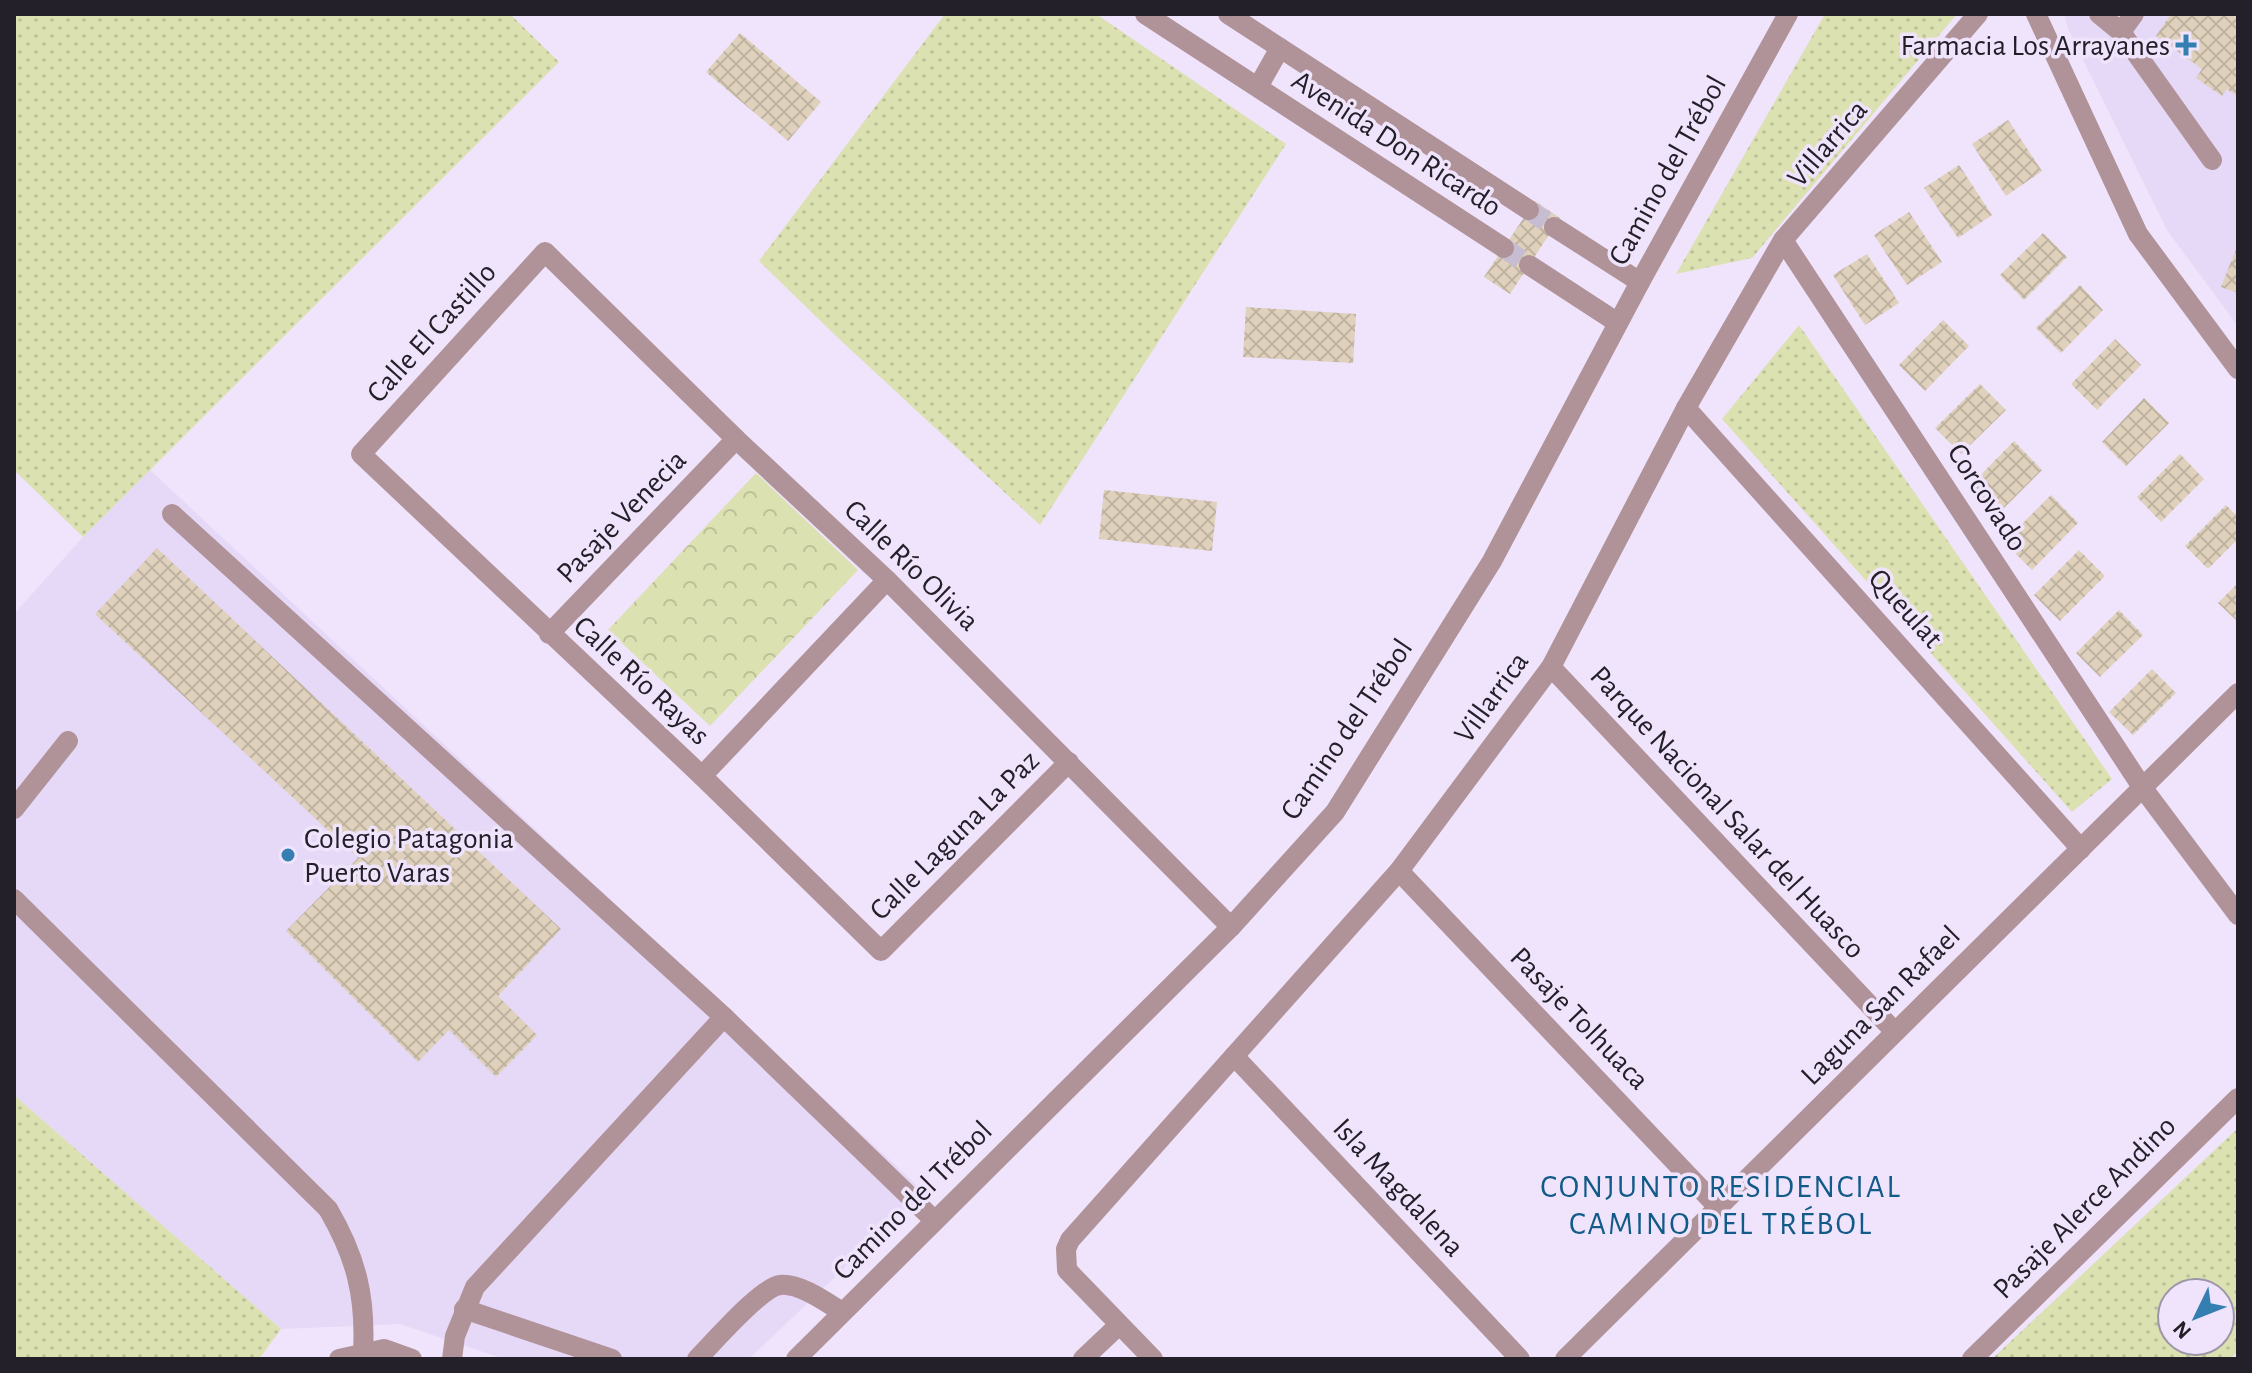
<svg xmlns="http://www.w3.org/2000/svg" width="2252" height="1373" viewBox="0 0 2252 1373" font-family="'Alegreya Sans',sans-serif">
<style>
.built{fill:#e6d8f7}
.grass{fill:url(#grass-dots);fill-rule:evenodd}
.park{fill:url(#park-crowns)}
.building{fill:url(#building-cross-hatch)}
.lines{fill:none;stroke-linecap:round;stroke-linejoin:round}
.minor-tunnel{stroke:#c6bdd2;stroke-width:20;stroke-dasharray:20 10;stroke-linecap:butt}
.service{stroke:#b09299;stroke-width:20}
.minor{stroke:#b09299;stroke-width:20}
.poi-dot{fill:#357eb2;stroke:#efe4fc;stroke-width:3}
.labels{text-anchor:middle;stroke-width:7;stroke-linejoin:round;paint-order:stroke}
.poi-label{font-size:30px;fill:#242029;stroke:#efe4fc;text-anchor:end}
.street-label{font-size:30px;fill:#242029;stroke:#efe4fc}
.neighbourhood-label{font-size:32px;letter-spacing:2px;fill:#125a87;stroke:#efe4fc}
</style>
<defs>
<pattern id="grass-dots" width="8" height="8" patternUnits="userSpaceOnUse" patternTransform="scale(2)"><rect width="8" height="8" fill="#dce1b1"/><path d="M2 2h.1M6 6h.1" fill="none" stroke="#bdc198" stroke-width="1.8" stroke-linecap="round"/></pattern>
<pattern id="park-crowns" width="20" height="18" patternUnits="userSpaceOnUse" patternTransform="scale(2)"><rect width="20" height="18" fill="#dce1b1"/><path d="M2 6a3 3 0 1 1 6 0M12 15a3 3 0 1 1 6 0" fill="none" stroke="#bdc198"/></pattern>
<pattern id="building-cross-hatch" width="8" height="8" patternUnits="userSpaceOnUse" patternTransform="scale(2)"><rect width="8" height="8" fill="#dfd1bb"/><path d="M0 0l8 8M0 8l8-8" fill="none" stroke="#bfb3a1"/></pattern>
</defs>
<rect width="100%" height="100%" fill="#efe4fc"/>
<g class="built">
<polygon points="2064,14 2238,14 2238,326 2167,230 2069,31"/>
<polygon points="150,470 924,1192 749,1359 504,1359 400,1324 281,1329 14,1095 14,614 83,537"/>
</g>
<g class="grass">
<polygon points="14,14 510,14 559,62 83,537 14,470"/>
<polygon points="945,14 1096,14 1286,144 1040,525 837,337 759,261"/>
<polygon points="1825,14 1957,14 1752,258 1676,274"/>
<polygon points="1799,325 2112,779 2072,812 1722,419"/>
<polygon points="14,1095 281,1329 259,1359 14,1359"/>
<path d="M 2238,1128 L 2238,1351 L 2230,1359 L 1992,1359 ZM 2220,1293 L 2220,1341 L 2172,1341 L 2172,1293 Z"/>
</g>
<polygon class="park" points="756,473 858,570 710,726 608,630"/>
<g class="building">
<polygon points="2171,14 2233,14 2238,17 2238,97 2227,89 2222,96 2196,78 2202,69 2156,36"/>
<polygon points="740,33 821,102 788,141 706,72"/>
<polygon points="2008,120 2042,171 2006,196 1972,144"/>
<polygon points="1959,165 1992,215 1958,238 1924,188"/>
<polygon points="1535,201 1560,218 1510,294 1484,277"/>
<polygon points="1909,212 1942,262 1907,285 1874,235"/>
<polygon points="2043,233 2067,257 2024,300 2000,275"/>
<polygon points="2238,244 2238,293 2221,287"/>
<polygon points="1867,254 1899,303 1865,325 1833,275"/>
<polygon points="2080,285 2103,310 2061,353 2036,328"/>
<polygon points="1246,307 1356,314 1353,363 1243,357"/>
<polygon points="1943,320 1969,346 1925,391 1899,365"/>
<polygon points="2115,339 2141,365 2097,410 2071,384"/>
<polygon points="1980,384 2006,410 1961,454 1935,428"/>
<polygon points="2144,398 2169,423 2126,466 2102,442"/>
<polygon points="2014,441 2042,470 1996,516 1968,488"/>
<polygon points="2180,454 2204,479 2161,522 2137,497"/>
<polygon points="1104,490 1217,502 1212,551 1099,539"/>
<polygon points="2051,495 2078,523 2032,570 2004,542"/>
<polygon points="2226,505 2238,517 2238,539 2208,569 2185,546"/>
<polygon points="157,548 561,929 498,996 537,1035 496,1077 449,1030 418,1062 286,931 358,858 95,614"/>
<polygon points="2079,550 2105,576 2060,621 2034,595"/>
<polygon points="2238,583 2238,622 2218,603"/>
<polygon points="2119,610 2143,635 2100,677 2076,653"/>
<polygon points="2152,669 2176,693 2133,735 2109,712"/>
</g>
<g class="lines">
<g class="minor-tunnel">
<polyline points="1529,210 1554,227"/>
<polyline points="1504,248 1529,265"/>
</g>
<g class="service">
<polyline points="2099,14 2121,32 2212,160"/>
<polyline points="2121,32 2134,14"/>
<polyline points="172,514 724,1017 934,1220"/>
<polyline points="14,809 68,741"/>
<path d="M 14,899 L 328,1209 C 356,1257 366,1296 363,1352"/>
<polyline points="464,1309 612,1359"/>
<polyline points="452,1359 455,1336 475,1287 724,1017"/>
<path d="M 697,1359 C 713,1343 761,1287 780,1285 C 800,1283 826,1302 842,1312"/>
</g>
<g class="minor">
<polyline points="1145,14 1504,248"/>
<polyline points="1228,14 1529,210"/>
<polyline points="2036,14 2138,234 2238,369"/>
<polyline points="1258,87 1280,48"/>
<polyline points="1554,227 1640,282"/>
<polyline points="1783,240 2142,787 2238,915"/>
<polyline points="1529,265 1618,323"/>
<polyline points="1686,408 2081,849"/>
<polyline points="549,634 736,439"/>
<polyline points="1551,667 1895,1032"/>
<polyline points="1069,762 881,951 702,776 361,454 545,252 736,439 887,580 1231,927"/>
<polyline points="702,776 887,580"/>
<polyline points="1399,871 1718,1207"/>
<polyline points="1234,1056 1520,1359"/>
<polyline points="339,1359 384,1349 412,1359"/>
<polyline points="796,1359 1231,927 1335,812 1492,561 1640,282 1788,14"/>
<polyline points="1083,1359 1119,1325"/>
<polyline points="1153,1359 1067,1270 1066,1249 1070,1240 1399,871 1551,667 1686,408 1783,240 1978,14"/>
<polyline points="1565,1359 2238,693"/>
<polyline points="1972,1359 2238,1098"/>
</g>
</g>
<g class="poi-dot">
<path d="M2182 33h8v8h8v8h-8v8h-8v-8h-8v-8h8z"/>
<circle cx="288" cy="855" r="8"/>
</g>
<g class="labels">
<g class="poi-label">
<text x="2170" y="55">Farmacia Los Arrayanes</text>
<text x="304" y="848" text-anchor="start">Colegio Patagonia<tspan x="304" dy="34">Puerto Varas</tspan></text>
</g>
<g class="street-label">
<text transform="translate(1397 143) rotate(33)" y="10">Avenida Don Ricardo</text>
<text transform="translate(1827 143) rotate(-49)" y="10">Villarrica</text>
<text transform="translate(1667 170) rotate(-61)" y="10">Camino del Trébol</text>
<text transform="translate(431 332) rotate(-48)" y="10">Calle El Castillo</text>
<text transform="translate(1988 497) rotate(57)" y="10">Corcovado</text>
<text transform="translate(621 516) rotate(-46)" y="10">Pasaje Venecia</text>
<text transform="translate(912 565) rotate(44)" y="10">Calle Río Olivia</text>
<text transform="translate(1906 608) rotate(48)" y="10">Queulat</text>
<text transform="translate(642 680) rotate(43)" y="10">Calle Río Rayas</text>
<text transform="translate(1491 697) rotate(-54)" y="10">Villarrica</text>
<text transform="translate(1346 729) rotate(-56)" y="10">Camino del Trébol</text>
<text transform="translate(1728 812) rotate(47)" y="10">Parque Nacional Salar del Huasco</text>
<text transform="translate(954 835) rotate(-45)" y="10">Calle Laguna La Paz</text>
<text transform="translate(1880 1005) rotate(-45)" y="10">Laguna San Rafael</text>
<text transform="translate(1580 1018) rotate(46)" y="10">Pasaje Tolhuaca</text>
<text transform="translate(1399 1187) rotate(47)" y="10">Isla Magdalena</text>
<text transform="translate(912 1200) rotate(-45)" y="10">Camino del Trébol</text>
<text transform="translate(2084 1207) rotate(-45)" y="10">Pasaje Alerce Andino</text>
</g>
<g class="neighbourhood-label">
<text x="1721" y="1197">CONJUNTO RESIDENCIAL<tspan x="1721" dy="37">CAMINO DEL TRÉBOL</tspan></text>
</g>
</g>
<rect width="2252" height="1373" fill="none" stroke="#242029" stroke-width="32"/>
<g transform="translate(2196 1317) rotate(227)"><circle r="38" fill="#efe4fc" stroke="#9e96a8" stroke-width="2"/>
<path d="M0-6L14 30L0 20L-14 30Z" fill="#357eb2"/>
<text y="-12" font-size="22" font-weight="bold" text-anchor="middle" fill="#242029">N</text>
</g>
</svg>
